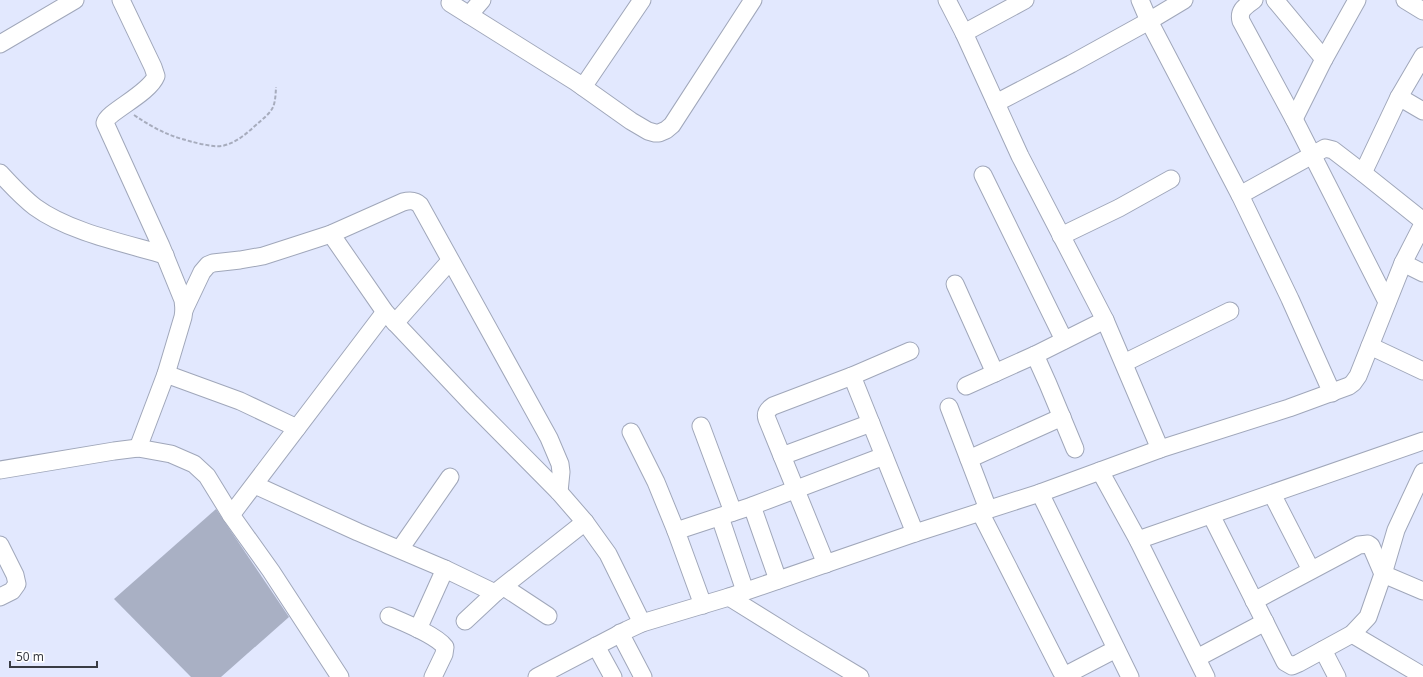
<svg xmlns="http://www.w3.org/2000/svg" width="1423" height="677" viewBox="0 0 1423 677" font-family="'Noto Sans',sans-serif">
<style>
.building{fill:#a9b0c4}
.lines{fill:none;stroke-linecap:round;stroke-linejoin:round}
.minor-casing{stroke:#a0a7ba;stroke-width:19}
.path{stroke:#a7acbd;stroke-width:2;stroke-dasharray:4 2;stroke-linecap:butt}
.minor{stroke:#fff;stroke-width:17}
</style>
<rect width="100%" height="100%" fill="#e2e8fe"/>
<polygon class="building" points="216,509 289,617 221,677 191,677 114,599"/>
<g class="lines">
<g class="minor-casing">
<g id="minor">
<path d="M 121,0 L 153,67 L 156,76 C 149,94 107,112 105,123 L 161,246 L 183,300 L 184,310 L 183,317 L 166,374 L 138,448"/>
<polyline points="947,0 964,33 1020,156 1105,320 1160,449"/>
<polyline points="1140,0 1149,21 1240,195 1290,299 1332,393"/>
<path d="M 1254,0 C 1246,6 1238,10 1241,21 L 1294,119 L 1387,302"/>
<polyline points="1275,0 1324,59"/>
<polyline points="1405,0 1423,11"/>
<polyline points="450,3 576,82 631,121 648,131 655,133 659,133 666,130 672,125 753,0"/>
<polyline points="469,15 482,0"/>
<polyline points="964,33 1025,0"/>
<polyline points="0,44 75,0"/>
<polyline points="583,87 642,0"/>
<polyline points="1399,97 1423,111"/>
<polyline points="996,103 1071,64 1149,21 1184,0"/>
<polyline points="1294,119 1324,59 1357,0"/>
<path d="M 0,173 C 11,185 22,197 35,207 C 69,232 124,243 165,255"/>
<polyline points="1363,173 1399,97 1423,56"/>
<polyline points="983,175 1064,340"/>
<polyline points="1240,195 1325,148 1333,150 1363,173 1423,221"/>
<polyline points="331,234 385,312 471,403 559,492 585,522 608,554 642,623"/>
<polyline points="1061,236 1119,208 1171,179"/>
<polyline points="1403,263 1423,273"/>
<polyline points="955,284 995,373"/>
<path d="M 184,310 L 202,272 L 208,265 L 213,263 L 240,260 L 263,256 L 331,234 L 403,202 C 410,200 415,200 420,205 L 549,438 L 560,464 L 561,472 L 559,492"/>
<polyline points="395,323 450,261"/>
<polyline points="1370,346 1423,371"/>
<polyline points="1035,355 1048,384 1075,449"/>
<polyline points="1124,363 1230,311"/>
<polyline points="166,374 240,401 297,428"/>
<polyline points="852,376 915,533"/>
<polyline points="966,386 1035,355 1105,320"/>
<polyline points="949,407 988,509"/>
<polyline points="701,426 733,512"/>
<polyline points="631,432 656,482 676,531"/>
<polyline points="782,456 871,423"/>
<polyline points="969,459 1062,417"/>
<polyline points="0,470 114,451 138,448 171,454 194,464 207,476 231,515 271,571 340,677"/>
<polyline points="1100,471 1138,540 1206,677"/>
<polyline points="255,485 358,532 445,569 495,593"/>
<polyline points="1040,493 1130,677"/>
<polyline points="1272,494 1311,570"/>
<polyline points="752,506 778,580"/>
<polyline points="980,512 1061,671 1065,674 1068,674 1116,649"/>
<polyline points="231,515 385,312"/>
<polyline points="1211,515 1285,662 1292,666 1299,663 1352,634 1368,617 1383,574 1396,530 1423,472"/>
<polyline points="720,517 745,591"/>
<polyline points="1138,540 1423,441"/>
<polyline points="0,545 15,575 17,584 12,591 0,597"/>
<polyline points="400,549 450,477"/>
<path d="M 826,564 L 767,419 C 765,413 767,410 773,406 L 852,376 L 910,351"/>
<polyline points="504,587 548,616"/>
<polyline points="729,597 795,638 860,677"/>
<polyline points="1254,601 1359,545 1368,544 1371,546 1383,574 1423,591"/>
<polyline points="703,605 676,531 752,506 884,456"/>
<path d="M 389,616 C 403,622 436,635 445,647 L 444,654 L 433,677"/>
<polyline points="465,621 495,593 585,522"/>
<polyline points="418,629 445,569"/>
<polyline points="620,633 643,677"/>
<polyline points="1352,634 1423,676"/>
<polyline points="596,646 613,677"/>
<polyline points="1323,650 1337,677"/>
<polyline points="1197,658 1265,622"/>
<polyline points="537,677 627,630 642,623 729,597 915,533 1040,493 1160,449 1289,408 1349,386 1353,383 1358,376 1403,263 1423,224"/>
</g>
</g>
<path class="path" d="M 134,115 C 159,132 172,137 201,144 C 208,145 215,147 222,146 C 236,143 246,134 256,125 C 273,110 275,110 276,87"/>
<use href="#minor" class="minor"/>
</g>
<path d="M10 661v6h87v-6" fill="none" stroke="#393c44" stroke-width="2"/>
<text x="16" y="661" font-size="12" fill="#393c44" stroke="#ffffff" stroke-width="3" paint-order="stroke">50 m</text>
</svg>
